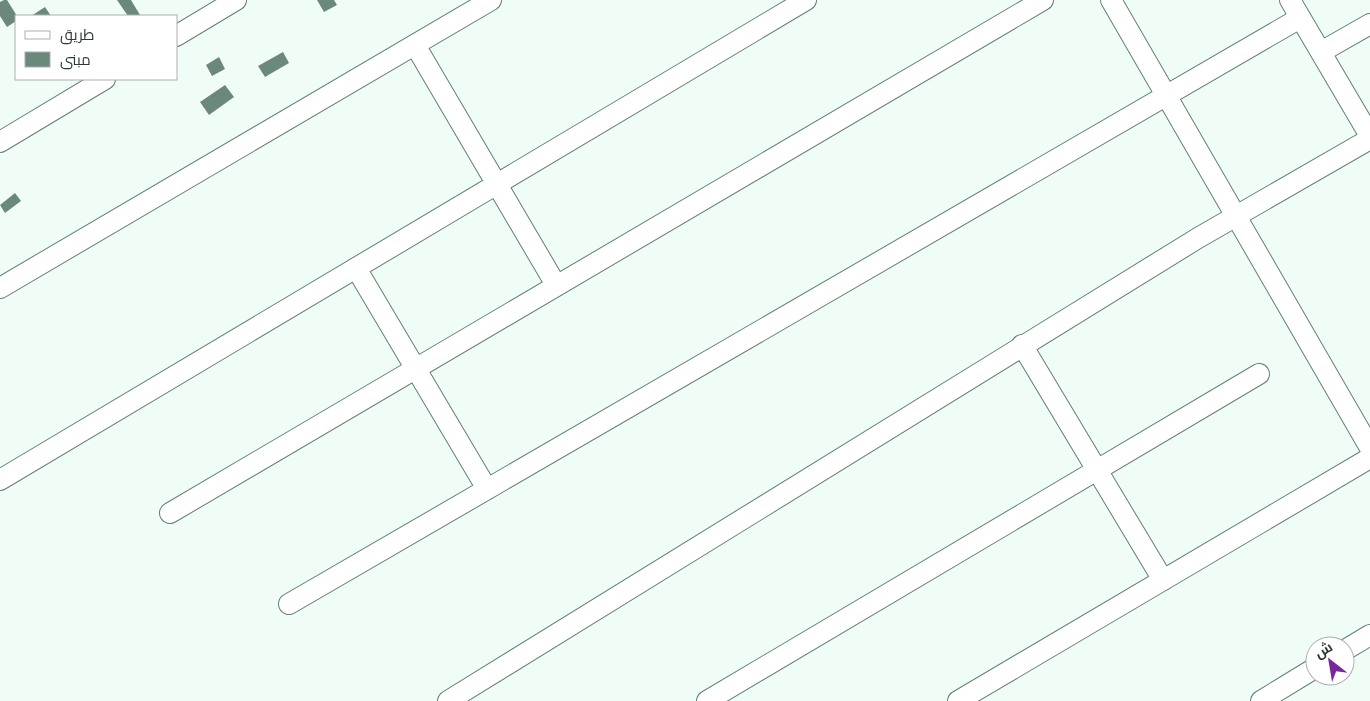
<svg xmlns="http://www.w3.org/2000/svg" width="1370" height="701" viewBox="0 0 1370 701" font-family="'PT Sans',Cairo,sans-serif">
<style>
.building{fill:#6b897a}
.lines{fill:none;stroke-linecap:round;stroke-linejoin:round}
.minor-casing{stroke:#628071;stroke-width:22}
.minor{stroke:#fff;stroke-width:20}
</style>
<rect width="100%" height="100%" fill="#f0fdf6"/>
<g class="building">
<polygon points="4,0 7,0 17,16 16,21 7,27 0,16 0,2"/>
<polygon points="117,0 131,0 140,15 128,16"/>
<polygon points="317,0 334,0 337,5 324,12"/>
<polygon points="45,7 51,16 31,16"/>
<polygon points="283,52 289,63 265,77 258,66"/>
<polygon points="219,57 225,69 212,76 206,65"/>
<polygon points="225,85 234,97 209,115 200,102"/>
<polygon points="15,193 21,201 5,213 0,205"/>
</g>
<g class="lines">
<g class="minor-casing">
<g id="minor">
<polyline points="1111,0 1370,448"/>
<polyline points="1290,0 1370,136"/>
<polyline points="176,36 236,0"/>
<polyline points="415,45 556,285"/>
<polyline points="1321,52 1370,24"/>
<polyline points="0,142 105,79"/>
<polyline points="356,268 487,489"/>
<polyline points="0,288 491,0"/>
<polyline points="1022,345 1163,580"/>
<polyline points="0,480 806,0"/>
<polyline points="170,513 1043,0"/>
<polyline points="289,604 1300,18"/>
<polyline points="1345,650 1370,635"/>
<polyline points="448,701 1198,238 1370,139"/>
<polyline points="707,701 1259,374"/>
<polyline points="958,701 1370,458"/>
<polyline points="1261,701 1315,668"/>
</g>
</g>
<use href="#minor" class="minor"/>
</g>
<rect x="15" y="15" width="162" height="65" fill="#ffffff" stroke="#abb0ad"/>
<rect x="25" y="31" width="25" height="8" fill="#ffffff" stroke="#abb0ad"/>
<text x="60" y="40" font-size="15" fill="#2c3932">طريق</text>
<rect x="25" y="52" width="25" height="15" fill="#6b897a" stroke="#abb0ad"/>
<text x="60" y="65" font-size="15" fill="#2c3932">مبنى</text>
<g transform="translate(1330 661) rotate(329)"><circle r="24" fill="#ffffff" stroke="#abb0ad"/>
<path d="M0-4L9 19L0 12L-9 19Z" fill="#77289a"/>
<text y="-8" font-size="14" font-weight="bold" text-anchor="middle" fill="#2c3932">ش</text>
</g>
</svg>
